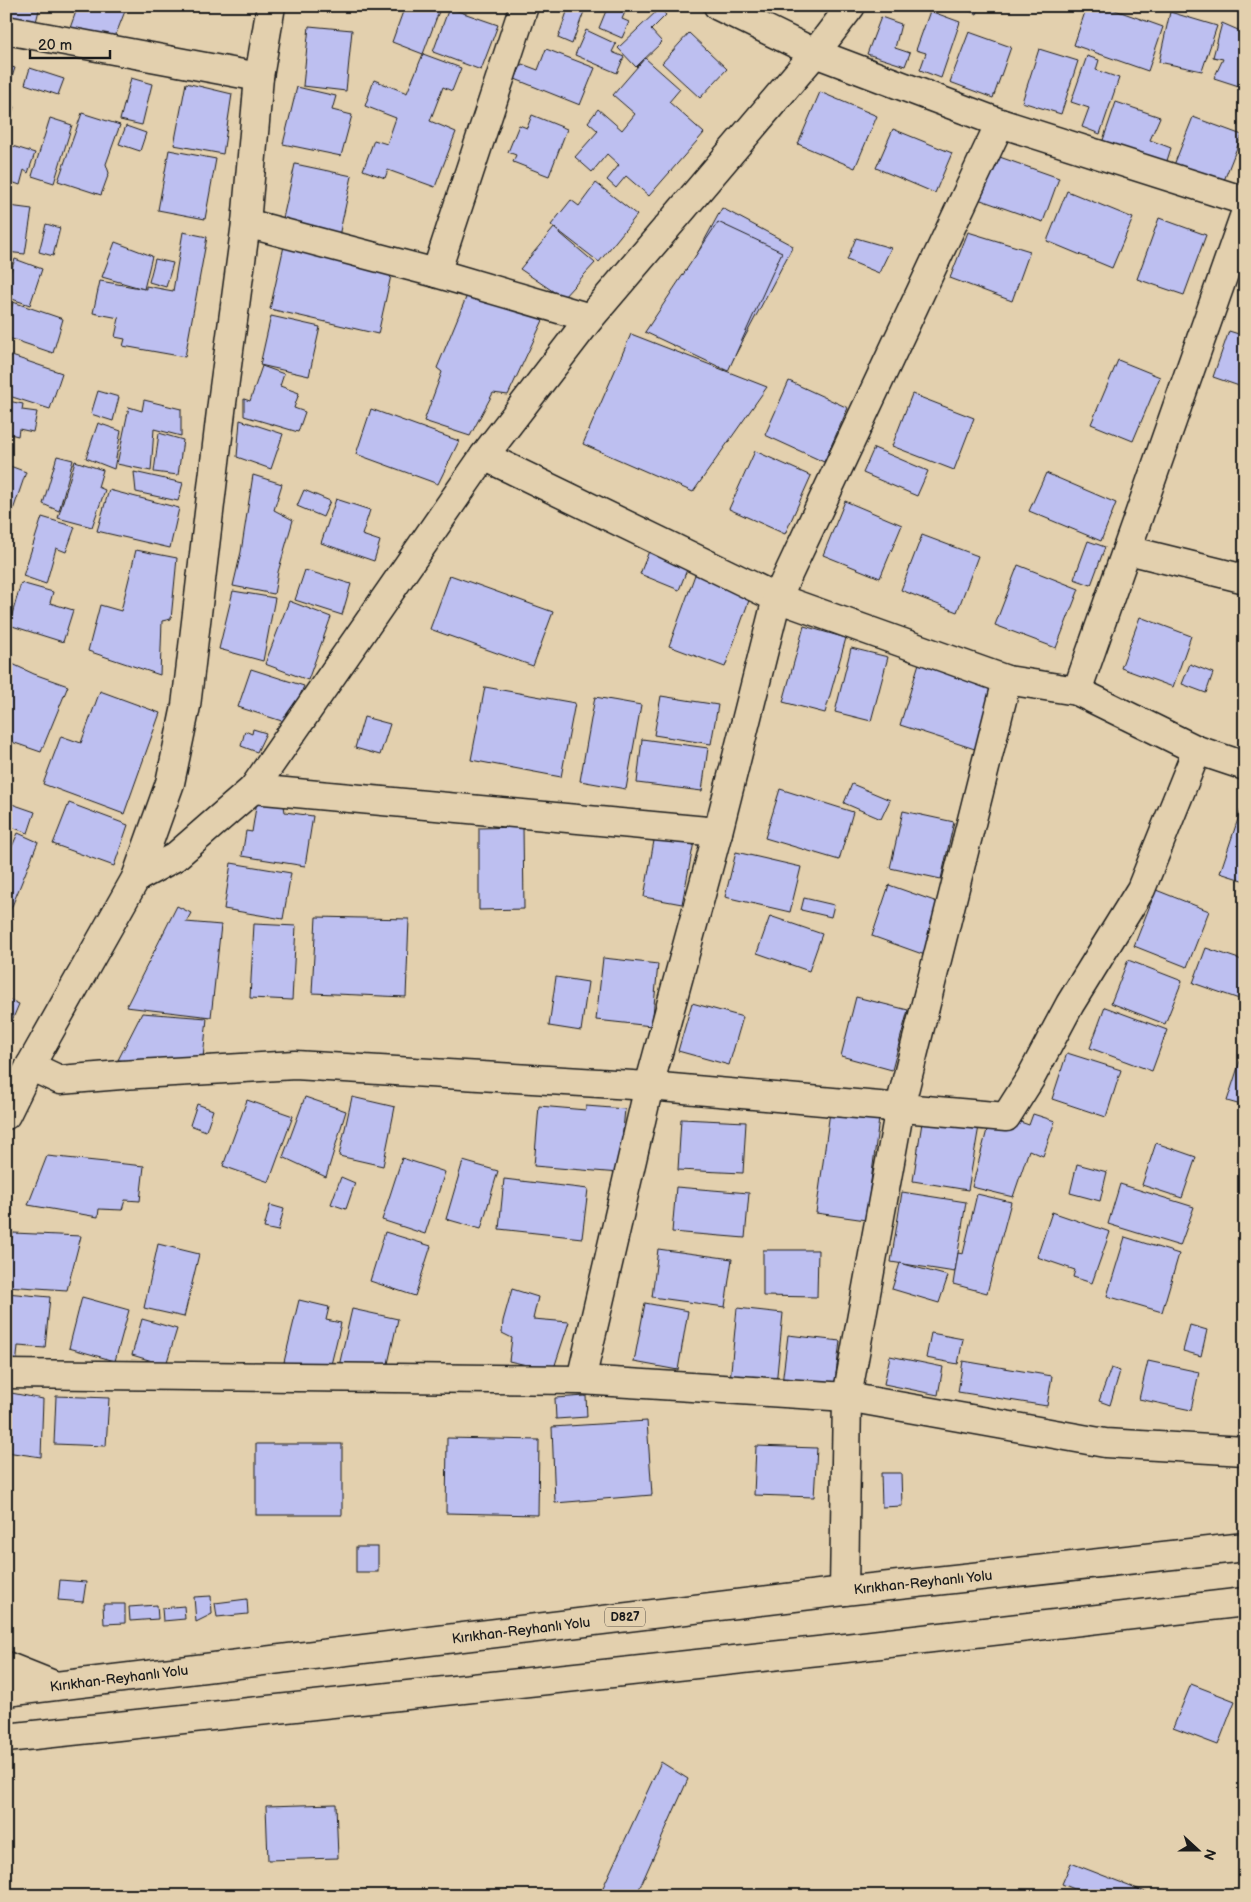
<svg xmlns="http://www.w3.org/2000/svg" width="1251" height="1902" viewBox="0 0 1251 1902" font-family="'Balsamiq Sans',sans-serif">
<style>
.building{fill:#bdbff0;stroke:#1c1c1c}
.lines{fill:none;stroke-linecap:round;stroke-linejoin:round}
.minor-casing{stroke:#1c1c1c;stroke-width:31}
.secondary-casing{stroke:#1c1c1c;stroke-width:31}
.trunk-casing{stroke:#1c1c1c;stroke-width:31}
.minor{stroke:#e3d0ae;stroke-width:28}
.secondary{stroke:#e3d0ae;stroke-width:28}
.trunk{stroke:#e3d0ae;stroke-width:28}
.labels{text-anchor:middle;stroke-width:4.5;stroke-linejoin:round;paint-order:stroke}
.shield{fill:#e3d0ae;stroke:#585248;stroke-width:1}
.shield-label{font-size:12px;font-weight:bold;fill:#1c1c1c}
.street-label{font-size:14px;fill:#1c1c1c;stroke:#e3d0ae}
</style>
<rect width="100%" height="100%" fill="#e3d0ae"/>
<filter id="ink" filterUnits="userSpaceOnUse"><feTurbulence type="fractalNoise" baseFrequency=".02" numOctaves="2"/><feDisplacementMap in="SourceGraphic" scale="10" xChannelSelector="R" yChannelSelector="G"/><feConvolveMatrix kernelMatrix="1 2 1 2 8 2 1 2 1" color-interpolation-filters="sRGB"/></filter>
<g filter="url(#ink)">
<g class="building">
<polygon points="6,6 40,6 35,26 6,17"/>
<polygon points="78,6 127,6 111,47 66,39"/>
<polygon points="405,6 441,6 423,54 392,42"/>
<polygon points="569,6 586,6 572,44 558,38"/>
<polygon points="608,6 625,12 622,19 629,22 622,38 599,28"/>
<polygon points="956,6 980,6 977,14"/>
<polygon points="1087,6 1104,6 1163,27 1148,71 1074,45"/>
<polygon points="449,8 498,25 481,70 433,52"/>
<polygon points="660,8 666,15 651,30 662,42 636,67 618,48"/>
<polygon points="930,11 960,22 941,78 920,70 926,53 916,50"/>
<polygon points="1170,12 1217,26 1202,71 1159,62"/>
<polygon points="881,17 901,24 895,48 910,53 905,66 867,54"/>
<polygon points="1222,23 1245,33 1245,88 1214,78 1223,59 1213,57"/>
<polygon points="309,26 352,30 346,91 303,86"/>
<polygon points="586,30 616,44 612,52 624,57 617,73 575,55"/>
<polygon points="969,32 1011,47 993,98 950,82"/>
<polygon points="689,33 727,69 700,98 662,63"/>
<polygon points="546,49 595,68 580,105 515,79 522,64 538,70"/>
<polygon points="1039,49 1078,61 1061,114 1022,102"/>
<polygon points="423,54 461,68 452,91 443,87 430,121 456,132 435,187 388,170 385,178 363,170 374,140 387,144 396,118 365,106 374,80 407,93"/>
<polygon points="1087,56 1099,60 1096,70 1119,78 1100,134 1082,127 1089,108 1071,102"/>
<polygon points="645,58 680,89 669,102 704,133 649,196 626,176 616,188 607,180 619,165 607,154 592,172 575,157 598,131 588,122 598,109 622,130 635,114 613,95"/>
<polygon points="6,65 15,68 6,94"/>
<polygon points="30,68 64,79 58,95 25,84"/>
<polygon points="131,78 152,84 142,125 120,120"/>
<polygon points="186,83 232,94 223,154 174,145"/>
<polygon points="297,87 336,96 332,110 352,115 341,156 283,144"/>
<polygon points="820,92 877,116 855,168 798,144"/>
<polygon points="6,101 14,107 6,132"/>
<polygon points="1116,102 1160,117 1150,140 1171,148 1165,167 1101,146"/>
<polygon points="82,113 120,125 106,164 109,173 101,195 58,181"/>
<polygon points="532,115 567,129 549,176 513,162 516,155 508,152 519,125 527,128"/>
<polygon points="1193,117 1242,135 1223,183 1172,170"/>
<polygon points="50,118 72,125 54,183 32,176"/>
<polygon points="126,126 146,133 140,151 119,144"/>
<polygon points="893,129 952,153 935,193 876,168"/>
<polygon points="12,146 35,153 28,173 24,170 20,185 6,180 6,154 9,155"/>
<polygon points="169,150 216,159 205,219 158,210"/>
<polygon points="994,155 1059,178 1043,222 978,199"/>
<polygon points="295,164 352,176 339,236 282,223"/>
<polygon points="596,183 637,215 599,262 551,225 571,200 579,206"/>
<polygon points="1067,191 1133,218 1112,268 1047,241"/>
<polygon points="9,206 32,209 25,254 6,252 6,225"/>
<polygon points="722,208 793,246 730,365 658,326"/>
<polygon points="1159,218 1206,235 1184,295 1137,279"/>
<polygon points="718,222 782,252 728,371 645,332"/>
<polygon points="46,224 60,228 53,256 39,252"/>
<polygon points="554,228 595,263 563,298 520,269"/>
<polygon points="183,232 207,237 185,357 123,346 125,339 115,337 119,318 93,313 100,281 146,289 146,286 173,291"/>
<polygon points="968,232 1030,251 1012,301 950,278"/>
<polygon points="856,238 891,248 879,273 847,260"/>
<polygon points="115,242 152,256 144,289 102,277"/>
<polygon points="284,246 392,271 378,334 270,309"/>
<polygon points="15,259 42,269 30,305 6,297 6,285"/>
<polygon points="155,259 173,263 166,287 149,282"/>
<polygon points="470,288 545,316 508,395 493,393 470,436 424,421 442,372 437,368"/>
<polygon points="13,302 63,319 53,353 6,337 6,323"/>
<polygon points="271,316 320,327 309,376 260,365"/>
<polygon points="1229,331 1245,336 1245,388 1213,377"/>
<polygon points="631,334 767,387 693,492 583,444"/>
<polygon points="6,354 62,373 50,409 6,395"/>
<polygon points="1118,360 1160,377 1133,441 1091,424"/>
<polygon points="262,366 284,374 280,386 299,393 294,408 305,412 298,432 244,416 244,399 250,401"/>
<polygon points="789,381 848,408 824,462 765,435"/>
<polygon points="98,391 119,397 113,421 91,414"/>
<polygon points="912,394 974,418 954,470 892,446"/>
<polygon points="144,400 181,409 181,436 154,429 151,471 117,464 129,407 142,411"/>
<polygon points="8,401 23,404 22,410 37,412 33,432 19,429 18,436 6,433"/>
<polygon points="371,409 459,441 438,484 356,454"/>
<polygon points="240,420 283,434 271,469 237,457"/>
<polygon points="98,423 121,431 114,469 86,458"/>
<polygon points="159,433 183,440 178,475 154,472"/>
<polygon points="874,448 928,471 917,496 863,473"/>
<polygon points="755,451 811,476 785,534 729,509"/>
<polygon points="57,456 73,460 59,511 43,504"/>
<polygon points="75,461 103,470 98,487 105,490 92,527 58,518"/>
<polygon points="10,466 26,472 10,519 6,518 6,477"/>
<polygon points="134,472 183,483 178,501 136,492"/>
<polygon points="1046,473 1116,503 1101,541 1029,511"/>
<polygon points="253,475 282,484 274,510 293,520 278,572 274,594 233,586 241,552"/>
<polygon points="109,490 179,508 170,548 97,531"/>
<polygon points="304,490 330,501 323,517 297,506"/>
<polygon points="336,499 370,510 362,535 380,541 374,561 321,543"/>
<polygon points="845,501 902,525 880,578 823,555"/>
<polygon points="42,517 75,527 66,552 56,548 46,584 23,576"/>
<polygon points="922,535 978,556 957,612 901,590"/>
<polygon points="1088,541 1105,547 1091,585 1074,579"/>
<polygon points="136,550 177,558 171,619 162,621 160,675 88,651 100,605 121,611"/>
<polygon points="649,551 688,567 679,590 640,574"/>
<polygon points="1018,565 1079,589 1056,648 995,625"/>
<polygon points="305,570 351,584 342,615 295,600"/>
<polygon points="696,572 752,592 725,667 669,646"/>
<polygon points="450,575 553,612 533,666 430,629"/>
<polygon points="21,583 53,592 50,603 73,610 63,642 9,625"/>
<polygon points="233,591 275,598 263,661 219,649"/>
<polygon points="289,601 331,617 308,680 265,664"/>
<polygon points="1140,617 1191,636 1173,687 1121,668"/>
<polygon points="804,626 846,638 825,713 783,702"/>
<polygon points="851,648 888,657 871,721 835,712"/>
<polygon points="920,660 999,684 978,750 900,725"/>
<polygon points="6,661 34,674 68,686 41,752 6,740"/>
<polygon points="1190,664 1213,673 1206,693 1182,684"/>
<polygon points="251,669 304,686 288,723 238,707"/>
<polygon points="485,687 575,703 561,777 471,760"/>
<polygon points="100,691 160,713 124,814 43,784 61,736 81,743"/>
<polygon points="661,696 718,705 711,744 654,735"/>
<polygon points="595,697 641,705 626,789 580,781"/>
<polygon points="364,717 390,724 380,755 355,748"/>
<polygon points="253,729 266,733 257,752 241,746 245,731 252,734"/>
<polygon points="642,739 708,748 702,791 637,783"/>
<polygon points="852,784 890,800 881,819 844,803"/>
<polygon points="780,789 853,812 839,860 765,838"/>
<polygon points="257,801 284,806 285,812 313,816 305,866 242,856 246,831 252,832"/>
<polygon points="1244,801 1245,801 1245,881 1220,873"/>
<polygon points="6,802 35,812 28,833 6,825"/>
<polygon points="69,803 128,825 114,866 53,844"/>
<polygon points="903,811 954,822 941,879 890,868"/>
<polygon points="523,827 524,909 479,910 479,828"/>
<polygon points="18,833 38,842 6,921 6,860"/>
<polygon points="655,835 694,842 682,904 644,897"/>
<polygon points="736,852 801,867 790,912 725,897"/>
<polygon points="231,863 291,873 283,919 224,909"/>
<polygon points="889,885 943,904 925,955 872,936"/>
<polygon points="1156,890 1209,911 1187,967 1134,946"/>
<polygon points="804,898 834,905 831,917 801,910"/>
<polygon points="177,906 191,913 186,922 221,925 211,1017 126,1007"/>
<polygon points="770,916 822,934 809,971 757,953"/>
<polygon points="316,917 409,919 406,997 312,993"/>
<polygon points="254,924 296,926 292,1000 250,998"/>
<polygon points="1206,948 1245,961 1245,1001 1193,983"/>
<polygon points="603,958 658,964 652,1026 596,1020"/>
<polygon points="1128,960 1182,981 1165,1024 1111,1003"/>
<polygon points="556,977 588,982 581,1031 549,1026"/>
<polygon points="856,997 908,1010 892,1070 841,1056"/>
<polygon points="6,998 19,1004 6,1035"/>
<polygon points="692,1003 743,1017 729,1065 678,1051"/>
<polygon points="1105,1007 1167,1030 1152,1071 1090,1048"/>
<polygon points="142,1013 207,1018 202,1068 118,1060"/>
<polygon points="1245,1046 1245,1106 1227,1101"/>
<polygon points="1067,1053 1121,1070 1106,1117 1052,1099"/>
<polygon points="305,1097 346,1111 326,1177 283,1157"/>
<polygon points="352,1097 395,1107 383,1166 339,1156"/>
<polygon points="247,1100 293,1116 269,1182 223,1166"/>
<polygon points="197,1104 213,1110 206,1131 190,1125"/>
<polygon points="539,1106 586,1110 586,1106 625,1109 619,1173 534,1166"/>
<polygon points="830,1112 879,1119 866,1220 816,1213"/>
<polygon points="1033,1114 1055,1121 1043,1156 1029,1150 1013,1197 972,1187 987,1130 981,1129 983,1115 1006,1117 1029,1125"/>
<polygon points="923,1116 979,1126 968,1190 913,1181"/>
<polygon points="681,1119 746,1122 743,1173 678,1170"/>
<polygon points="1156,1143 1196,1157 1182,1198 1142,1185"/>
<polygon points="47,1156 144,1166 140,1201 125,1200 122,1210 99,1209 98,1217 28,1205"/>
<polygon points="402,1158 445,1172 425,1234 382,1220"/>
<polygon points="463,1161 498,1171 481,1229 446,1219"/>
<polygon points="1077,1164 1107,1172 1100,1201 1070,1193"/>
<polygon points="341,1177 355,1183 346,1209 331,1204"/>
<polygon points="504,1179 588,1189 582,1238 499,1229"/>
<polygon points="1120,1184 1194,1207 1180,1246 1108,1224"/>
<polygon points="676,1187 749,1193 745,1238 672,1232"/>
<polygon points="902,1192 966,1202 955,1272 891,1262"/>
<polygon points="977,1194 1011,1202 987,1293 953,1284 958,1253 963,1254"/>
<polygon points="270,1205 284,1209 278,1231 264,1228"/>
<polygon points="1052,1212 1110,1232 1092,1283 1073,1277 1075,1270 1037,1257"/>
<polygon points="385,1232 431,1246 415,1296 370,1281"/>
<polygon points="13,1233 81,1236 67,1290 6,1286 6,1258"/>
<polygon points="1125,1237 1179,1254 1162,1312 1107,1296"/>
<polygon points="158,1244 199,1254 184,1317 144,1308"/>
<polygon points="658,1249 732,1259 725,1307 652,1297"/>
<polygon points="763,1250 818,1250 817,1297 763,1296"/>
<polygon points="900,1263 948,1276 939,1303 892,1289"/>
<polygon points="512,1289 538,1297 533,1319 569,1322 553,1371 509,1361 512,1338 502,1333 503,1321"/>
<polygon points="6,1293 50,1297 45,1348 18,1346 16,1367 6,1366"/>
<polygon points="82,1297 129,1310 115,1361 69,1348"/>
<polygon points="299,1300 329,1307 326,1320 341,1323 329,1373 284,1362"/>
<polygon points="645,1303 688,1311 678,1370 634,1362"/>
<polygon points="737,1308 783,1313 776,1385 730,1381"/>
<polygon points="352,1309 398,1319 385,1377 339,1366"/>
<polygon points="142,1319 177,1329 166,1365 132,1355"/>
<polygon points="1190,1325 1207,1330 1201,1356 1183,1351"/>
<polygon points="931,1333 963,1339 958,1364 926,1358"/>
<polygon points="788,1335 840,1341 834,1390 782,1384"/>
<polygon points="890,1356 943,1367 938,1395 884,1384"/>
<polygon points="963,1361 1052,1376 1047,1406 958,1392"/>
<polygon points="1148,1361 1199,1372 1191,1410 1139,1399"/>
<polygon points="1111,1368 1120,1371 1110,1405 1099,1401"/>
<polygon points="6,1392 43,1399 41,1457 6,1452"/>
<polygon points="56,1396 109,1398 106,1446 54,1444"/>
<polygon points="586,1396 587,1417 556,1419 555,1398"/>
<polygon points="647,1421 652,1495 555,1503 552,1427"/>
<polygon points="447,1438 539,1440 538,1515 446,1513"/>
<rect x="256" y="1444" width="86" height="71"/>
<polygon points="756,1446 817,1448 814,1497 754,1495"/>
<polygon points="881,1473 901,1473 902,1506 882,1507"/>
<rect x="356" y="1547" width="22" height="25"/>
<polygon points="60,1580 86,1582 83,1602 58,1600"/>
<polygon points="211,1596 212,1614 196,1622 194,1597"/>
<polygon points="247,1599 248,1614 217,1617 215,1603"/>
<polygon points="103,1604 125,1604 125,1623 104,1624"/>
<polygon points="157,1605 158,1619 130,1621 129,1607"/>
<polygon points="184,1606 185,1619 163,1621 162,1608"/>
<polygon points="1191,1684 1235,1701 1218,1745 1173,1728"/>
<polygon points="661,1762 688,1779 636,1896 599,1896"/>
<polygon points="336,1804 338,1858 268,1860 266,1806"/>
<polygon points="1071,1863 1156,1896 1092,1896 1062,1884"/>
</g>
<g class="lines">
<g class="minor-casing">
<g id="minor">
<polyline points="718,6 815,53 1000,123 1245,201"/>
<polyline points="6,30 259,77"/>
<polyline points="246,223 436,273 590,318"/>
<polyline points="436,273 524,6"/>
<polyline points="484,456 777,598 1007,680 1077,691 1197,750 1245,766"/>
<polyline points="1128,550 1245,579"/>
<polyline points="1077,691 1245,214"/>
<polyline points="253,789 718,832"/>
<polyline points="136,878 175,857 253,789 484,456 590,318 815,53 851,6"/>
<polyline points="30,1066 60,1080 121,1075 295,1065 649,1086 1006,1117 1030,1079 1070,1004 1141,889 1197,750"/>
<polyline points="6,1374 581,1380 847,1397 1105,1443 1245,1451"/>
<polyline points="581,1380 649,1086 718,832 777,598 1000,123"/>
<polyline points="844,1591 847,1397 900,1107 1007,680"/>
</g>
</g>
<g class="secondary-casing">
<polyline id="secondary" points="6,1115 30,1066 136,878 170,783 186,706 222,403 246,223 259,77 271,6"/>
</g>
<g class="trunk-casing">
<g id="trunk">
<polyline points="6,1666 51,1684"/>
<polyline points="6,1692 844,1591 1245,1547"/>
<polyline points="6,1738 837,1649 1245,1602"/>
</g>
</g>
<use href="#minor" class="minor"/>
<use href="#secondary" class="secondary"/>
<use href="#trunk" class="trunk"/>
</g>
</g>
<g class="labels">
<rect class="shield" x="605" y="1607.5" width="40" height="19" rx="4"/>
<g class="shield-label">
<text x="625" y="1621">D827</text>
</g>
<g class="street-label">
<text transform="translate(923 1582) rotate(-6)" y="5">Kırıkhan-Reyhanlı Yolu</text>
<text transform="translate(521 1630) rotate(-7)" y="5">Kırıkhan-Reyhanlı Yolu</text>
<text transform="translate(119 1678) rotate(-7)" y="5">Kırıkhan-Reyhanlı Yolu</text>
</g>
</g>
<rect width="1251" height="1902" fill="none" stroke="#e3d0ae" stroke-width="25"/>
<rect x="12" y="12" width="1226" height="1877" fill="none" stroke="#1c1c1c" stroke-width="2" filter="url(#ink)"/>
<g transform="translate(1198 1850) rotate(111)" stroke="#e3d0ae" stroke-width="4" paint-order="stroke">
<path d="M0-4L9 19L0 12L-9 19Z" fill="#1c1c1c"/>
<text y="-8" font-size="14" font-weight="bold" text-anchor="middle" fill="#1c1c1c">N</text>
</g>
<path d="M30 50v8h80v-8" fill="none" stroke="#1c1c1c" stroke-width="2.5"/>
<text x="38" y="50" font-size="15" fill="#1c1c1c" stroke="#e3d0ae" stroke-width="4" paint-order="stroke">20 m</text>
</svg>
